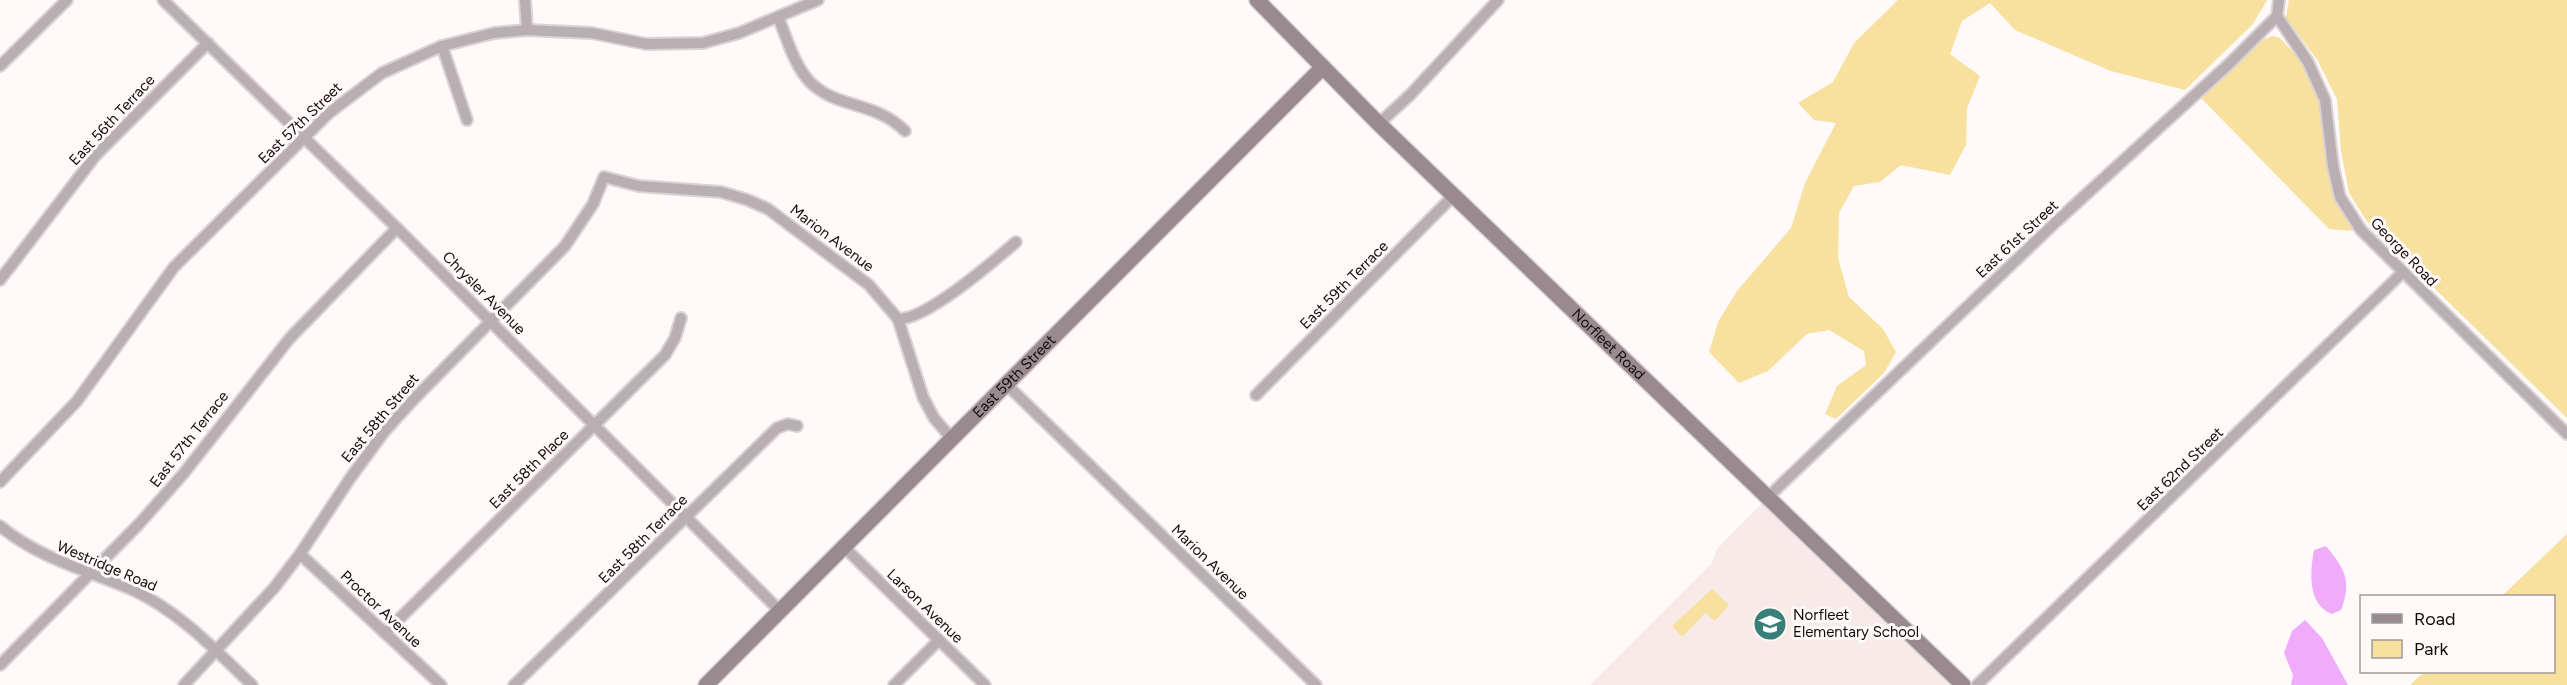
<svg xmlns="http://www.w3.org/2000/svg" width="2567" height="685" viewBox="0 0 2567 685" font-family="Figtree,sans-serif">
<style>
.built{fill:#f8eae9}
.green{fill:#f8e09e}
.water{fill:#f0acfa}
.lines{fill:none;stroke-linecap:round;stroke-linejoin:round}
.street-casing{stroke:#d9d3d3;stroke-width:14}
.secondary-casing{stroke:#d9d3d3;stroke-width:18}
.street{stroke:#b9afb2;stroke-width:10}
.secondary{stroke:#988a8f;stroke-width:15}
.labels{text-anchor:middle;stroke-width:6;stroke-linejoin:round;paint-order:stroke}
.street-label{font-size:15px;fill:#120b0a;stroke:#fff9f9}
.poi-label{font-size:15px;fill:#120b0a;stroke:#fff9f9;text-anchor:start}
</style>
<rect width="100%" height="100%" fill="#fff9f9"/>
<polygon class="built" points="1764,501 1952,685 1590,685 1712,563 1716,550"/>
<g class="green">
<polygon points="1898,0 2267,0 2253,24 2185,90 2111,71 2015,30 1990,3 1962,21 1950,54 1980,76 1967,108 1966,145 1950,175 1901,165 1880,182 1854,186 1839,213 1838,258 1849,297 1883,329 1896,352 1884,373 1836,419 1825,414 1837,386 1866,365 1864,351 1829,330 1807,334 1768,371 1739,383 1709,352 1718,322 1737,291 1791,228 1805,183 1836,123 1814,120 1798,103 1833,82 1854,43"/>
<polygon points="2289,0 2567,0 2567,418 2368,223 2349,193 2341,151 2337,99 2318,61 2286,18"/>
<polygon points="2273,36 2280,38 2303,63 2315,86 2338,201 2355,231 2329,229 2199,96 2264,39"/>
<polygon points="2567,534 2567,685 2410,685 2424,672 2554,672 2554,596 2502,596"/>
<polygon points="1712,589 1729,605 1715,621 1705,613 1682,637 1672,626"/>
</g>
<g class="water">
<path d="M 2326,546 C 2345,569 2352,581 2341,610 L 2332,614 C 2307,605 2310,571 2314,550 Z"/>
<polygon points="2305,620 2322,638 2348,685 2291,685 2293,675 2284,653 2292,631"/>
</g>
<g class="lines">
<g class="street-casing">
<g id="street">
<polyline points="163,0 397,228 780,611"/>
<polyline points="525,0 527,30"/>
<polyline points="2277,16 2308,62 2325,100 2333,166 2340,197 2361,230 2567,434"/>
<path d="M 778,17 C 787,38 794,66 811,83 C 838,109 875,101 905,131"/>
<polyline points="442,46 467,120"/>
<polyline points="0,66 67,0"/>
<polyline points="1377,122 1385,118 1410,95 1498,0"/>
<polyline points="0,280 96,155 208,43"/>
<path d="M 898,319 C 926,320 994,261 1016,242"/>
<polyline points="1006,384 1316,685"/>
<polyline points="1256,395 1454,195"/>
<polyline points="0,482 77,401 174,267 329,113 382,73 442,46 494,33 527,30 592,33 646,44 703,43 739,33 818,0"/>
<polyline points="1768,497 2057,221 2230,63 2277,16 2279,0"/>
<path d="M 0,526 C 40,559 87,570 133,590 C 180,612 215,650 252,685"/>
<polyline points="844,547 985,685"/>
<polyline points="300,554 441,685"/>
<polyline points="385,633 665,355 675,338 681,318"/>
<polyline points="0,665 140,523 184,473 290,338 397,228"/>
<polyline points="184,685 274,588 300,554 351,477 384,432 414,399 565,246 593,204 604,177 639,186 721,192 748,200 768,209 869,285 898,319 923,397 934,418 952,439"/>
<polyline points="514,685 777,428 788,424 797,426"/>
<polyline points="894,685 939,640"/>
<polyline points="1977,685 2402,273"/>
</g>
</g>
<g class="secondary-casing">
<g id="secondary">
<path id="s1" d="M 1257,0 L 1377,122 L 1963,685"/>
<path id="s2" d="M 706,685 L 1323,67"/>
</g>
</g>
<use href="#street" class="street"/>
<use href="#secondary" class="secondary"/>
</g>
<defs>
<g id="school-disc" transform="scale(1.725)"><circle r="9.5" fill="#387f77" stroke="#fff9f9"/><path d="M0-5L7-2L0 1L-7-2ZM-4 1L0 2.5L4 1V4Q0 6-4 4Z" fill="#fff"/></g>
</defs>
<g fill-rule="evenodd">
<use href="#school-disc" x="1770" y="624"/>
</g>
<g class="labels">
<g class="street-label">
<text transform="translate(112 120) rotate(-47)" y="5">East 56th Terrace</text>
<text transform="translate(300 123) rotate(-44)" y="5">East 57th Street</text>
<text transform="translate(832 238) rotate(37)" y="5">Marion Avenue</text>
<text transform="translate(2017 239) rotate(-43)" y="5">East 61st Street</text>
<text transform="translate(2404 252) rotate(46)" y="5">George Road</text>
<text transform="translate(1344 285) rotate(-45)" y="5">East 59th Terrace</text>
<text transform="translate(484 293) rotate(45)" y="5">Chrysler Avenue</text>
<text dy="5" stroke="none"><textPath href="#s1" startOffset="492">Norfleet Road</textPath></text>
<text dy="5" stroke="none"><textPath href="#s2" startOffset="436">East 59th Street</textPath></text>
<text transform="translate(380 418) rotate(-50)" y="5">East 58th Street</text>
<text transform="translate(189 439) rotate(-52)" y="5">East 57th Terrace</text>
<text transform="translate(529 469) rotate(-45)" y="5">East 58th Place</text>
<text transform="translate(2180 469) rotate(-44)" y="5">East 62nd Street</text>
<text transform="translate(643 539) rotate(-45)" y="5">East 58th Terrace</text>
<text transform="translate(1210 562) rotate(44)" y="5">Marion Avenue</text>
<text transform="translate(107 566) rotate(23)" y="5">Westridge Road</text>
<text transform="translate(925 606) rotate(44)" y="5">Larson Avenue</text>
<text transform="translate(381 609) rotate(43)" y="5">Proctor Avenue</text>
</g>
<g class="poi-label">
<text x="1793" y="620">Norfleet<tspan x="1793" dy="17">Elementary School</tspan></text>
</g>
</g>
<rect x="2360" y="595" width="195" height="78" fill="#fff9f9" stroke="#a09a99" stroke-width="1.5"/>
<rect x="2372" y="614" width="30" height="9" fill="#988a8f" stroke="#a09a99" stroke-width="1.5"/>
<text x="2414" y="625" font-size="18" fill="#120b0a">Road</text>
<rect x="2372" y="640" width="30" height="18" fill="#f8e09e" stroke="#a09a99" stroke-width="1.5"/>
<text x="2414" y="655" font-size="18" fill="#120b0a">Park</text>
</svg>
